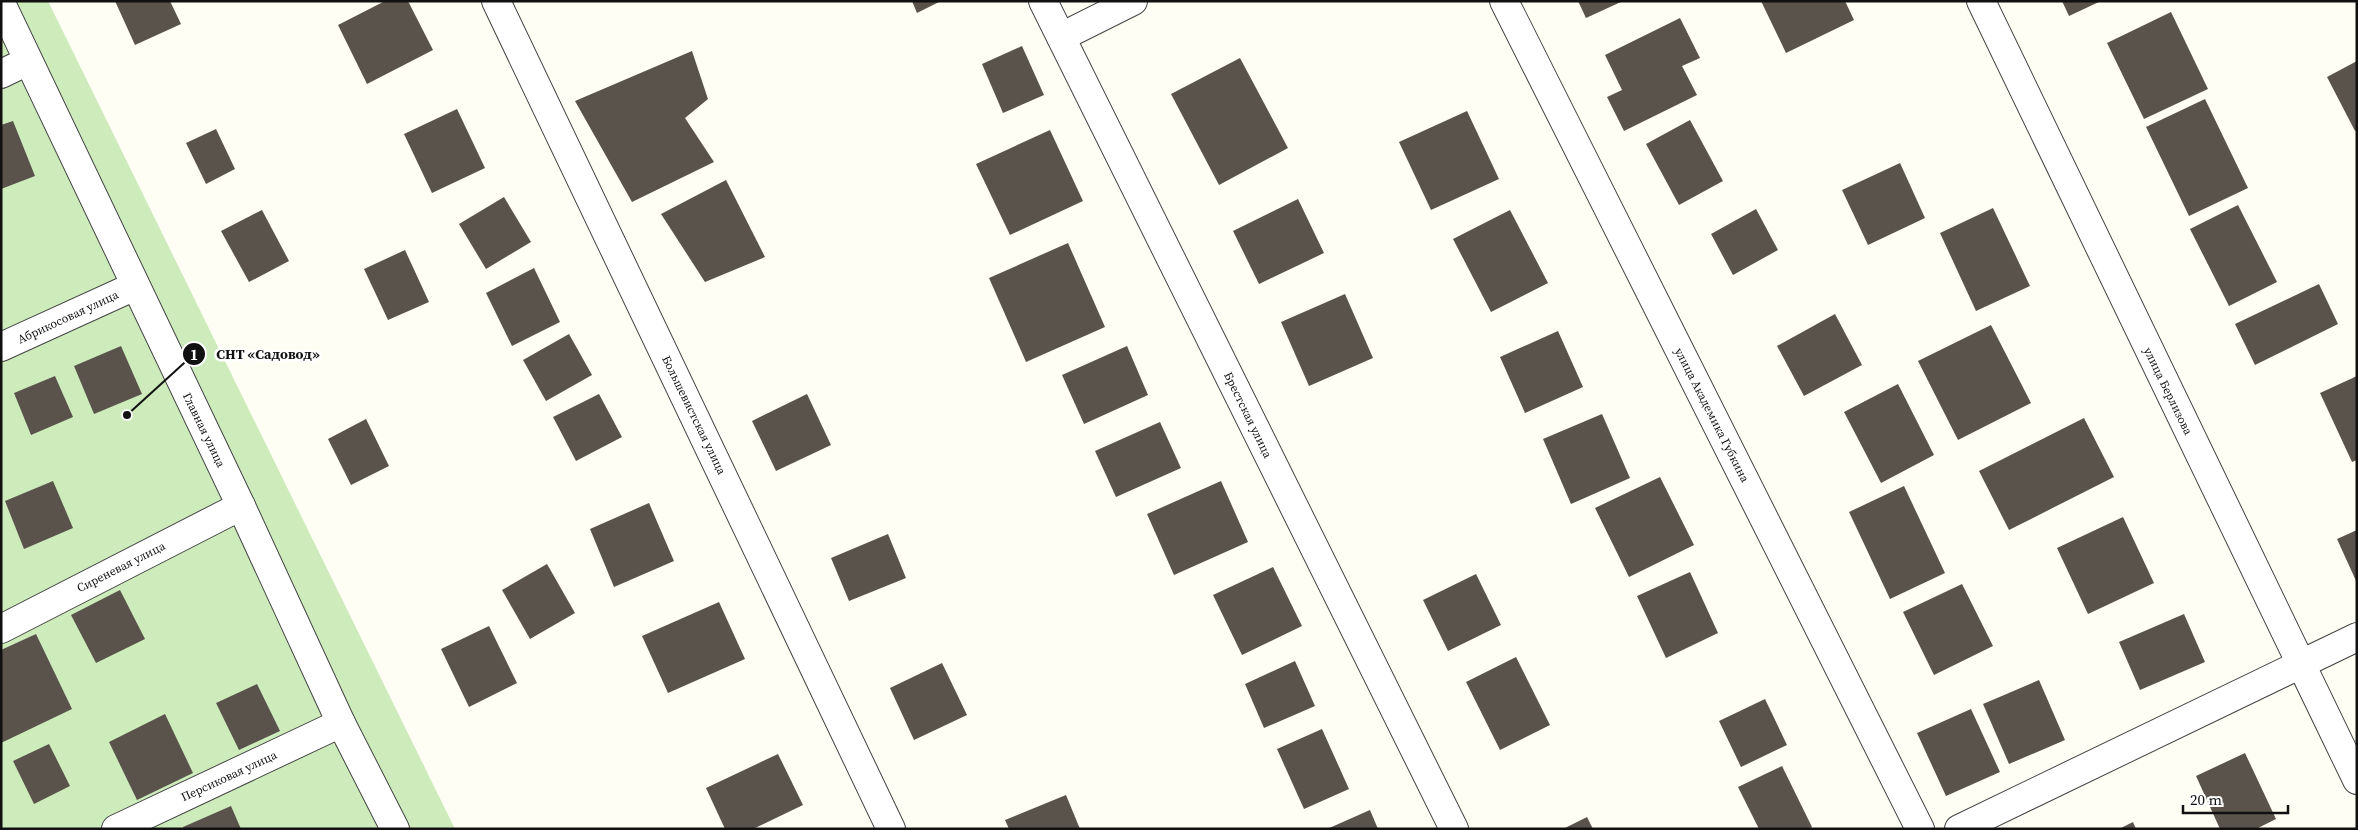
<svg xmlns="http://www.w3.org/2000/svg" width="2358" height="830" viewBox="0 0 2358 830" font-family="'Source Serif 4',serif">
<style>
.green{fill:#ceebbc}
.building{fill:#5a534c}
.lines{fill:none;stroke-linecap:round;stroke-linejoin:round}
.street-casing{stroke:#444;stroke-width:30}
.street{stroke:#fff;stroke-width:28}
.labels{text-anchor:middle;stroke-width:5;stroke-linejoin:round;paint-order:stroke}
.street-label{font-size:12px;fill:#111;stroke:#fff}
.leader{fill:none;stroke:#111;stroke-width:2}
.callout-dot{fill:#111;stroke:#fff;stroke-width:2}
.mark-label{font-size:15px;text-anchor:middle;font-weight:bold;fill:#fff}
.callout-label{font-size:14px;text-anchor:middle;font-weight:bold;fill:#111;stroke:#fff;stroke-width:5;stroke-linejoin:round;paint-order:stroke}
</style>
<rect width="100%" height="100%" fill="#fffef4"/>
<polygon class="green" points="1,1 48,1 455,829 1,829"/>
<g class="building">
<polygon points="115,1 170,1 181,24 135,45"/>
<polygon points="385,1 408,1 433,50 367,84 338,25"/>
<polygon points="912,1 941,1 917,13"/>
<polygon points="1578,1 1623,1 1586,18"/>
<polygon points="1761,1 1845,1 1854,20 1786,53"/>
<polygon points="2062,1 2101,1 2069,16"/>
<polygon points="2171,12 2208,89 2144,119 2107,43"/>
<polygon points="1680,18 1700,58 1682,66 1697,95 1624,131 1607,97 1622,90 1605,55"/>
<polygon points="1022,46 1044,95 1003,113 982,64"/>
<polygon points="692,51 708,99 685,118 714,162 632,202 575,101"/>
<polygon points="1240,58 1288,148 1219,185 1171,94"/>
<polygon points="2357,61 2357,130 2355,131 2327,77"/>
<polygon points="2205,99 2248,188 2189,216 2146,127"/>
<polygon points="457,109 485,168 432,193 404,134"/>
<polygon points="1467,111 1499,179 1431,210 1399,142"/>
<polygon points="1690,120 1723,181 1679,205 1646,144"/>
<polygon points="13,121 35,176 1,189 1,125"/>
<polygon points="216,129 235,169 206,184 186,143"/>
<polygon points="1050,130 1083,201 1010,235 976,164"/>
<polygon points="1900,163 1925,218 1868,245 1842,190"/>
<polygon points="726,180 765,257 705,282 661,214"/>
<polygon points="504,197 531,242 486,269 459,224"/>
<polygon points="1298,199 1324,253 1259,284 1233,231"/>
<polygon points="2238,205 2277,282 2229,306 2190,229"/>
<polygon points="1993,208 2030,286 1976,311 1940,233"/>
<polygon points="1756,209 1778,250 1733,275 1711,234"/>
<polygon points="262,210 289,261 249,282 221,231"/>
<polygon points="1510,210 1548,283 1491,312 1453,239"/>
<polygon points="1068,243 1105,327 1026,362 989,278"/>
<polygon points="405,250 429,302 388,320 364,269"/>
<polygon points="534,268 560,322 512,346 486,293"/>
<polygon points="2319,284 2338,324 2255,365 2235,324"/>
<polygon points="1345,294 1373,358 1309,386 1281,322"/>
<polygon points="1835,314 1862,365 1804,396 1777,346"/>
<polygon points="1991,325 2031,403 1958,440 1918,361"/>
<polygon points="1558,331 1583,387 1525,413 1500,357"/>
<polygon points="569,334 592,375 546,401 523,360"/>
<polygon points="121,346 142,394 94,414 74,366"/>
<polygon points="1127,346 1148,395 1084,424 1062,375"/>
<polygon points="55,376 73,417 31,435 14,393"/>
<polygon points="2357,376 2357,460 2352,462 2320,393"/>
<polygon points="1898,384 1934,455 1881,483 1844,412"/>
<polygon points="599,394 622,437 576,461 553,417"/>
<polygon points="807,394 831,445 776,471 752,421"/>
<polygon points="1602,414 1630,478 1571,504 1543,439"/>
<polygon points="2084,418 2114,477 2009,530 1979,471"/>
<polygon points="366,419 389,466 351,485 328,439"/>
<polygon points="1160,422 1181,468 1116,497 1095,451"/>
<polygon points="1660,477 1694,545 1629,577 1595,508"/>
<polygon points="53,481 73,528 24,549 5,501"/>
<polygon points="1221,481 1248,542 1174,575 1147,514"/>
<polygon points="1904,486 1945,573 1890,599 1849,512"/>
<polygon points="649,503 674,561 614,587 590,529"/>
<polygon points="2123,517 2154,583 2088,614 2057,548"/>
<polygon points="2357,530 2357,583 2337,539"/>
<polygon points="888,534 906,578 849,601 831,558"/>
<polygon points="547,564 575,613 530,639 502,590"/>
<polygon points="1273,567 1302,626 1242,655 1213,595"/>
<polygon points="1690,572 1718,633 1666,658 1637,596"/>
<polygon points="1476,574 1501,625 1448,651 1423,600"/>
<polygon points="1962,584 1993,646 1934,675 1903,612"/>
<polygon points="120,590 145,639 96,663 71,615"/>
<polygon points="719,602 745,659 668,693 642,636"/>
<polygon points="2184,614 2205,662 2140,690 2119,642"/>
<polygon points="489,626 517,683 469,707 441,649"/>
<polygon points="36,634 72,709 1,743 1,650"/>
<polygon points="1516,657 1550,725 1500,750 1466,682"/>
<polygon points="1295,661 1315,706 1264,728 1245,684"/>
<polygon points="942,663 967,715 914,740 890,688"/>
<polygon points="2039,680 2065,740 2009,764 1983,704"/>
<polygon points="257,684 280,731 239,750 216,703"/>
<polygon points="1765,699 1787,745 1741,767 1719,721"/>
<polygon points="1971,709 2000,772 1946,796 1917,733"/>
<polygon points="165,714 193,773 137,800 109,742"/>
<polygon points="1322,729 1349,789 1304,809 1277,749"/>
<polygon points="49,744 70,786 34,804 13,761"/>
<polygon points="2245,753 2276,819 2256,829 2220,829 2196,776"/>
<polygon points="778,754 803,805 753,829 725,829 706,788"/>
<polygon points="1782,766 1812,827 1809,829 1759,829 1738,787"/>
<polygon points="1066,795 1080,829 1009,829 1005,820"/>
<polygon points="231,806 241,829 184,829 183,827"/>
<polygon points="1370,810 1378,829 1327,829"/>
<polygon points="1587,817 1593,829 1563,829"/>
<polygon points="2133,822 2136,829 2119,829"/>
</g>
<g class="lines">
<g class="street-casing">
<g id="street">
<polyline points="496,1 891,829"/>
<polyline points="1043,1 1454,829"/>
<polyline points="1504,1 1920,829"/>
<polyline points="1981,1 2357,780"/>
<polyline points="1,3 241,506 341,723 395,829"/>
<polyline points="1061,37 1133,1"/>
<polyline points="1,74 28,61"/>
<polyline points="1,347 135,286"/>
<polyline points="1,629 241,506"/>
<polyline points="116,829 341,723"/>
<polyline points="1959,829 2357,637"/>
</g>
</g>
<use href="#street" class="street"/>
</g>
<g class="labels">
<g class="street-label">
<text transform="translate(68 317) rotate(-25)" y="4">Абрикосовая улица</text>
<text transform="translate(2168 391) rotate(64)" y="4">улица Берлизова</text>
<text transform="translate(694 415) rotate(64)" y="4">Большевистская улица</text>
<text transform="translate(1248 415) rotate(64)" y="4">Брестская улица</text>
<text transform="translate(1712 415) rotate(63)" y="4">улица Академика Губкина</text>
<text transform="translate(204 430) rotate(64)" y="4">Главная улица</text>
<text transform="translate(121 567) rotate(-27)" y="4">Сиреневая улица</text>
<text transform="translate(229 776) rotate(-25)" y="4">Персиковая улица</text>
</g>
</g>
<path class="leader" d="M127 415L194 354"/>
<g class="callout-dot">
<circle cx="127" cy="415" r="5"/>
<circle cx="194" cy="354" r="12"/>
</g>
<g class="mark-label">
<text x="194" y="360">1</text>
</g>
<g class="callout-label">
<text x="268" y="359">СНТ «Садовод»</text>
</g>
<rect width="2358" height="830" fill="none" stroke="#111111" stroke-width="5"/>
<path d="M2183 805v8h105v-8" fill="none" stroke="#111111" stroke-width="2.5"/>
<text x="2190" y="805" font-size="15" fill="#111111" stroke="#ffffff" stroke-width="4" paint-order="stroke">20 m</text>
</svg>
